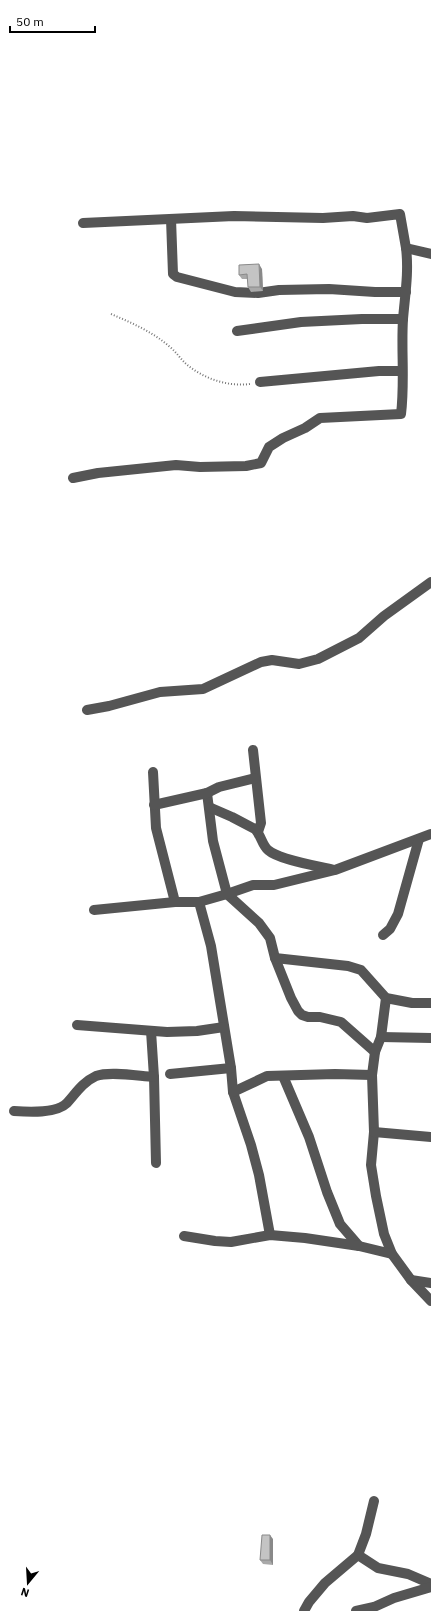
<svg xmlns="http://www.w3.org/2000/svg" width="431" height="1611" viewBox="0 0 431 1611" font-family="'IBM Plex Sans',sans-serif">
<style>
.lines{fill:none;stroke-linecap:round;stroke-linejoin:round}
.path{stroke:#777;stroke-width:2;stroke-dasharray:1 2;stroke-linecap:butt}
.minor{stroke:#555;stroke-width:10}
.wall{fill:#a9a9a9}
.shaded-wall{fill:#898989}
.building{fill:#c4c4c4;stroke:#898989}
</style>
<rect width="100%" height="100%" fill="#fff"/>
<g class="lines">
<path class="path" d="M 111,314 C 132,323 153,332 170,347 C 176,352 180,358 185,363 C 202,378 227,387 250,384"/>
<g class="minor">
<polyline points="171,219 173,274 177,277 235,292 258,293 279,290 329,289 375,292 406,292"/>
<polyline points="83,223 234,216 323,218 353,216 367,218 400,214 406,248 431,254"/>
<polyline points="237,331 301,322 362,319 403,319"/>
<polyline points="260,382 379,371 402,371"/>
<path d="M 73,478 L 98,473 L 176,465 L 200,467 L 246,466 L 261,463 L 269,447 L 283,438 L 305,428 L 320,418 L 401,414 C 405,382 401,350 403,319 C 405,295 409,272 406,248"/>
<polyline points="87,710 109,706 160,692 203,689 261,662 272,660 299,664 318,659 359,638 384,616 431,582"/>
<polyline points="253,750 261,823 258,832"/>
<polyline points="153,772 156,828 175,902"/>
<polyline points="207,793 213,841 227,894 259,923 270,938 275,958 291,998 298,1011 302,1015 308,1017 320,1017 341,1022 375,1052"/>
<polyline points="154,805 207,793 219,787 255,778"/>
<path d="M 209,807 L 232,817 L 255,829 C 261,835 262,845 268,850 C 279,860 318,866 334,870"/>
<polyline points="199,902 211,946 231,1068 233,1092 251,1145 259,1175 270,1235"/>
<polyline points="94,910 175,902 199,902 227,894 253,885 274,885 335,870 431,834"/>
<polyline points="383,935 390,929 398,914 419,839"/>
<polyline points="275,958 348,966 361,970 386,998 412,1003 431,1003"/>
<polyline points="386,998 381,1037 375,1052 372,1075 374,1132 371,1165 376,1196 384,1234 392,1254 411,1280 431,1301"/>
<polyline points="77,1025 167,1032 197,1031 224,1027"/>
<polyline points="151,1031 154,1077 156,1163"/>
<polyline points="381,1037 431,1038"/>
<polyline points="170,1074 231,1068"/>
<polyline points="283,1076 309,1137 327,1192 340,1224 359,1246"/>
<polyline points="233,1092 267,1076 335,1074 372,1075"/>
<path d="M 14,1111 C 28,1112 56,1114 67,1103 C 76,1093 83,1082 96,1076 C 110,1071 138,1076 154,1077"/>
<polyline points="374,1132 431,1137"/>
<polyline points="184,1236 215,1241 231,1242 270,1235 305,1238 359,1246 392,1254"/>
<polyline points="411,1280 431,1283"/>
<polyline points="358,1555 378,1568 408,1574 431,1584"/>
<polyline points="304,1611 309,1602 325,1583 358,1555 366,1534 374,1501"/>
<polyline points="356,1611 374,1607 394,1598 431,1587"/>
</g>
</g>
<g class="wall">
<polygon points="262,269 263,291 251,292 248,287 248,279 242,279 239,275"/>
<polygon points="273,1539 273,1565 263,1564 260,1560"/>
</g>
<g class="shaded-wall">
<polygon points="259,264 262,269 263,291 260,287"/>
<polygon points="270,1535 273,1539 273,1565 270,1560"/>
</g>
<g class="building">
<polygon points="259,264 260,287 248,287 247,274 239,275 239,265"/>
<polygon points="262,1535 270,1535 270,1560 260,1560"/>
</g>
<g transform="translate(28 1583) rotate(198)" stroke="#ffffff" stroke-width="3" paint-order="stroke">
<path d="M0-3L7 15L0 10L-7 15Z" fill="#000000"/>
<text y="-6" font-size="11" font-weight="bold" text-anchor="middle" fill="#000000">N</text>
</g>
<path d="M10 26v6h85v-6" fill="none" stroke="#000000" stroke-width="2"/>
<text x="16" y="26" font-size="12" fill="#000000" stroke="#ffffff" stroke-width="3" paint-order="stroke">50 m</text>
</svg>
